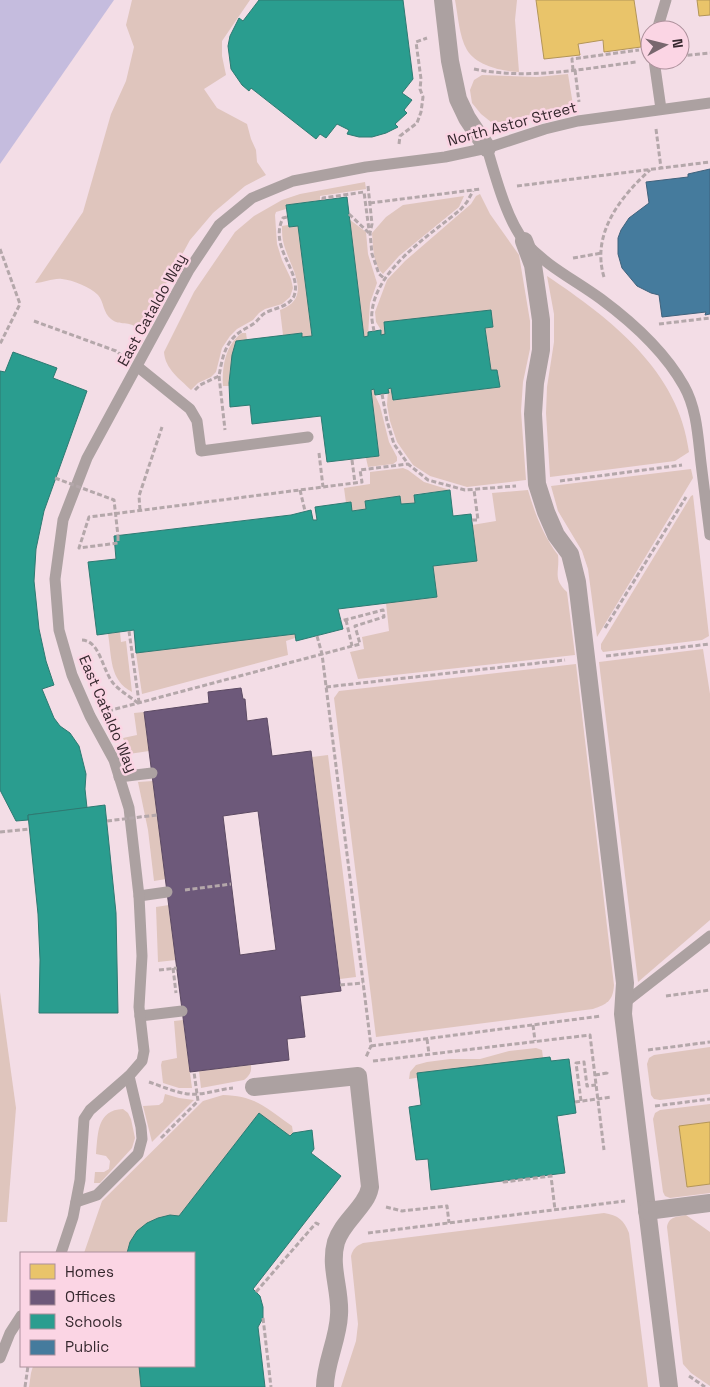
<svg xmlns="http://www.w3.org/2000/svg" width="710" height="1387" viewBox="0 0 710 1387" font-family="'Space Grotesk',sans-serif">
<style>
.green{fill:#dfc5bd}
.water{fill:#c5bcde}
.homes{fill:#e9c46a;stroke:#b39558}
.offices{fill:#6d597a;stroke:#5c4a63;fill-rule:evenodd}
.schools{fill:#2a9d8f;stroke:#2e7a72}
.public{fill:#457b9d;stroke:#40627c}
.lines{fill:none;stroke-linecap:round;stroke-linejoin:round}
.path{stroke:#b4a7aa;stroke-width:3;stroke-dasharray:5 2.5;stroke-linecap:butt}
.service{stroke:#aca1a1;stroke-width:11}
.pedestrian{stroke:#aca1a1;stroke-width:18}
.path-bridge{stroke:#b4a7aa;stroke-width:3;stroke-dasharray:5 2.5;stroke-linecap:butt}
.labels{text-anchor:middle;stroke-width:5;stroke-linejoin:round;paint-order:stroke}
.street-label{font-size:15px;fill:#36282e;stroke:#fbd5e4}
</style>
<rect width="100%" height="100%" fill="#f3dde6"/>
<g class="green">
<path d="M 132,0 L 250,0 L 222,41 L 222,56 L 226,75 L 204,89 L 217,108 L 247,124 L 251,139 L 256,150 L 257,162 L 266,175 L 245,186 L 213,213 L 190,240 L 147,319 L 139,330 C 129,319 120,327 111,319 C 103,313 104,302 98,295 C 90,287 73,280 62,279 C 53,278 44,283 35,283 L 83,212 L 111,114 L 126,81 L 134,47 L 126,25 Z"/>
<path d="M 455,0 L 517,0 L 515,20 L 519,72 C 501,71 477,66 467,50 C 459,36 458,15 455,0 Z"/>
<polygon points="568,74 573,105 500,122 491,122 481,114 472,103 470,90 474,80 482,75 537,77"/>
<path d="M 365,182 L 366,189 L 320,196 L 320,200 L 286,205 L 286,209 L 276,212 L 275,215 L 277,244 L 282,260 L 291,279 L 293,288 L 290,297 L 282,304 L 265,309 L 259,313 L 253,320 L 237,329 L 230,336 L 222,348 L 216,372 L 211,377 L 198,383 L 191,390 C 180,379 165,369 164,352 L 194,292 L 235,232 L 254,216 L 282,200 L 300,194 Z"/>
<polygon points="480,194 490,214 519,255 530,321 530,349 523,382 521,411 526,480 467,487 430,476 413,465 397,442 390,421 387,405 388,389 391,388 393,400 500,387 497,370 491,370 485,328 493,327 491,310 384,322 385,334 381,335 381,330 376,322 375,312 387,280 405,261 471,204 476,196"/>
<path d="M 464,196 L 459,207 L 399,256 L 383,274 C 373,265 373,246 372,233 L 386,217 L 403,205 Z"/>
<polygon points="349,219 366,232 368,254 377,283 370,303 368,336 364,337"/>
<path d="M 288,225 L 289,227 L 298,226 L 312,336 L 302,337 L 302,333 L 283,335 L 280,310 C 314,298 290,267 284,245 C 282,239 282,232 282,226 Z"/>
<path d="M 547,276 C 611,319 679,371 689,452 L 675,461 L 550,477 L 546,413 L 547,387 L 554,342 L 554,314 Z"/>
<path d="M 242,333 L 246,333 L 247,340 L 236,341 L 230,369 L 229,386 L 223,386 C 222,367 225,345 242,333 Z"/>
<polygon points="374,389 375,395 380,406 389,442 397,457 397,461 393,464 368,467 366,458 379,456 371,390"/>
<polygon points="403,468 408,470 424,482 450,490 415,494 415,503 401,504 400,496 365,501 366,509 352,511 346,503 344,488 370,484 370,472"/>
<polygon points="691,469 693,478 597,637 588,569 582,551 558,511 551,486"/>
<path d="M 528,490 C 535,514 543,535 558,555 C 560,572 552,578 567,592 L 575,655 L 358,679 L 350,652 L 364,649 L 362,637 L 389,631 L 386,603 L 437,597 L 433,566 L 476,561 L 472,525 L 496,521 L 492,493 Z"/>
<polygon points="693,495 709,636 702,640 603,652 601,649 601,644 691,496"/>
<path d="M 120,632 L 121,642 L 126,641 L 132,692 C 109,680 112,657 108,634 Z"/>
<polygon points="295,634 295,638 286,641 288,655 142,694 136,653"/>
<polygon points="703,649 710,694 710,920 638,982 599,662"/>
<path d="M 576,664 L 614,985 C 613,1001 607,1004 593,1009 L 376,1037 L 334,698 L 339,691 Z"/>
<polygon points="144,712 149,751 129,754 123,738 137,735 134,713"/>
<polygon points="328,755 356,977 340,979 312,757"/>
<polygon points="153,781 166,879 154,881 148,830 138,782"/>
<polygon points="169,905 176,960 158,962 156,907"/>
<polygon points="0,992 16,1108 7,1222 0,1222"/>
<polygon points="183,1020 192,1088 179,1088 163,1083 161,1065 162,1061 177,1058 174,1021"/>
<polygon points="710,1047 710,1094 660,1100 654,1099 651,1095 647,1064 649,1058 654,1055"/>
<polygon points="536,1048 542,1050 543,1058 409,1079 410,1072 416,1065 427,1062 450,1059 480,1059 509,1051"/>
<path d="M 251,1065 C 252,1072 249,1076 244,1080 L 201,1088 L 199,1071 Z"/>
<polygon points="165,1094 179,1098 194,1100 152,1142 143,1106 159,1105 163,1102"/>
<path d="M 223,1095 C 257,1096 266,1108 292,1126 L 293,1133 L 290,1136 L 259,1113 L 179,1216 L 130,1242 L 127,1253 L 84,1253 L 102,1201 L 203,1101 Z"/>
<polygon points="710,1104 710,1122 679,1126 687,1187 710,1184 710,1193 670,1198 665,1196 663,1192 653,1119 655,1113 660,1110"/>
<path d="M 123,1109 L 128,1113 L 131,1119 L 135,1138 L 132,1148 L 100,1183 L 94,1183 L 95,1172 L 104,1172 L 109,1169 L 110,1161 L 106,1156 L 96,1154 C 98,1133 97,1110 123,1109 Z"/>
<path d="M 604,1213 C 618,1215 624,1220 629,1233 L 648,1387 L 341,1387 L 356,1341 L 358,1324 L 351,1256 C 353,1249 356,1246 363,1243 Z"/>
<path d="M 686,1215 L 710,1232 L 710,1386 L 691,1373 L 683,1364 L 667,1227 C 669,1216 677,1217 686,1215 Z"/>
<polygon points="33,1366 139,1366 141,1387 29,1387 31,1373"/>
</g>
<polygon class="water" points="0,0 114,0 0,164"/>
<g class="homes">
<polygon points="536,0 634,0 641,47 604,52 603,40 578,44 580,55 544,59"/>
<polygon points="697,0 710,0 710,15 699,16"/>
<polygon points="710,1122 710,1184 687,1187 679,1126"/>
</g>
<path class="offices" d="M 241,688 L 243,699 L 245,699 L 247,721 L 267,718 L 272,756 L 311,751 L 341,991 L 300,996 L 305,1037 L 287,1039 L 289,1060 L 190,1072 L 144,712 L 209,703 L 208,692 ZM 258,811 L 276,950 L 240,955 L 223,816 Z"/>
<g class="schools">
<polygon points="259,0 403,0 413,79 402,93 412,100 404,110 407,113 395,124 398,127 386,133 372,137 359,137 347,134 349,130 337,124 326,138 320,134 316,139 251,88 249,91 242,85 231,69 228,46 230,36 239,18 243,21"/>
<polygon points="347,197 364,337 368,336 368,332 381,330 381,335 385,334 384,322 491,310 493,327 485,328 491,370 497,370 500,387 393,400 391,388 388,389 389,393 375,395 374,389 371,390 379,456 327,462 321,416 252,424 250,405 230,407 229,383 232,355 236,341 302,333 302,337 312,336 298,226 289,227 286,205"/>
<polygon points="13,352 57,368 53,378 87,391 44,511 36,549 34,581 39,629 46,661 54,685 42,689 54,718 60,726 70,733 79,746 86,774 85,789 87,808 28,815 28,820 16,821 0,790 0,371 5,372"/>
<polygon points="450,490 453,516 471,514 477,561 433,566 437,597 338,609 343,629 296,641 295,634 136,653 134,630 97,635 88,562 116,559 114,536 291,515 311,510 313,520 317,520 315,507 351,502 352,511 366,509 365,501 400,496 401,504 415,503 414,495"/>
<polygon points="105,805 116,913 118,1013 39,1013 40,960 38,914 28,815"/>
<polygon points="550,1057 551,1061 569,1059 576,1113 557,1116 565,1173 431,1190 428,1159 416,1160 409,1107 421,1105 417,1073"/>
<polygon points="259,1113 290,1136 293,1133 312,1130 314,1149 311,1153 341,1176 253,1289 260,1296 263,1307 263,1318 258,1327 265,1387 141,1387 139,1366 194,1366 194,1253 127,1253 130,1242 137,1231 147,1223 158,1218 170,1215 179,1216"/>
</g>
<polygon class="public" points="710,169 710,314 705,315 706,312 662,317 659,295 651,293 637,286 622,268 618,254 618,238 621,230 629,218 649,203 646,182 688,177 688,174"/>
<g class="lines">
<g class="path">
<polyline points="680,56 710,53"/>
<path d="M 474,69 C 528,80 582,69 636,62"/>
<polyline points="573,70 572,59 639,50"/>
<polyline points="575,70 579,102"/>
<polyline points="656,129 661,168"/>
<polyline points="399,144 400,136 417,123 421,112 423,97 420,89 421,79 416,42 427,38"/>
<polyline points="368,186 372,224 370,233 372,254 379,274 384,278"/>
<polyline points="517,186 710,162"/>
<polyline points="323,200 323,198 364,192 369,230"/>
<polyline points="370,203 481,189"/>
<polyline points="349,214 369,233"/>
<polyline points="0,249 20,304 0,344"/>
<polyline points="573,258 602,253"/>
<path d="M 604,277 C 591,234 620,197 650,170"/>
<polyline points="34,321 116,351 121,355"/>
<polyline points="659,324 710,318"/>
<path d="M 374,331 C 373,325 371,318 372,312 C 376,269 430,235 460,210 L 467,202 L 473,191"/>
<polyline points="219,376 225,430"/>
<path d="M 195,390 L 200,385 L 219,376 C 222,359 225,342 240,332 C 244,329 249,327 253,324 C 258,321 260,316 265,313 C 274,308 289,307 294,296 C 303,272 268,248 283,218 L 287,217"/>
<polyline points="382,394 387,421 394,444 408,464 428,480 465,490 516,486"/>
<polyline points="319,453 323,487"/>
<polyline points="352,460 355,483"/>
<polyline points="560,481 682,465"/>
<polyline points="300,490 305,511"/>
<polyline points="140,510 139,496 162,427"/>
<polyline points="472,520 478,520 474,490"/>
<polyline points="118,536 118,543 79,548 89,517 362,482 360,470 408,464"/>
<polyline points="346,620 352,646"/>
<polyline points="605,628 686,497"/>
<polyline points="129,631 139,702"/>
<polyline points="317,636 322,654 371,1046 366,1057"/>
<path d="M 82,640 C 100,641 102,669 113,683 C 119,690 130,697 138,703"/>
<polyline points="606,656 710,644"/>
<polyline points="326,687 565,660"/>
<polyline points="108,711 360,644 355,626 384,617 383,610 341,621"/>
<polyline points="0,832 29,829"/>
<polyline points="185,890 231,884"/>
<polyline points="173,968 176,993"/>
<polyline points="159,970 177,968"/>
<polyline points="340,985 363,983"/>
<polyline points="666,996 710,990"/>
<polyline points="533,1025 535,1041"/>
<polyline points="427,1039 429,1054"/>
<polyline points="371,1046 601,1016"/>
<polyline points="648,1050 710,1042"/>
<polyline points="373,1061 590,1035 604,1150"/>
<polyline points="595,1075 607,1073 606,1072"/>
<path d="M 149,1082 C 164,1087 183,1096 198,1094 C 210,1093 221,1089 233,1088"/>
<polyline points="581,1101 576,1063 584,1062 587,1086 596,1085"/>
<polyline points="575,1102 612,1097"/>
<polyline points="655,1106 710,1099"/>
<polyline points="161,1138 198,1101 194,1072"/>
<polyline points="504,1181 504,1182 551,1176 555,1210"/>
<polyline points="386,1207 402,1211 447,1206 449,1223"/>
<polyline points="368,1233 625,1201"/>
<polyline points="256,1292 316,1223 320,1225"/>
<polyline points="263,1318 271,1387"/>
<polyline points="689,1376 705,1387"/>
<polyline points="25,1387 28,1366"/>
</g>
<g class="service">
<polyline points="657,30 666,0"/>
<polyline points="654,60 661,109"/>
<path d="M 487,148 C 495,175 507,221 525,242 C 546,266 575,280 601,299 C 632,322 665,352 684,386 C 697,409 698,438 701,463 C 704,487 707,511 710,535"/>
<polyline points="138,367 190,409 197,421 201,451 308,437"/>
<polyline points="119,777 152,773"/>
<polyline points="139,896 167,892"/>
<polyline points="623,1004 710,936"/>
<polyline points="140,1016 182,1011"/>
<polyline points="76,1202 97,1195 138,1154 142,1139 141,1127 129,1076"/>
<polyline points="61,1253 73,1217 80,1180 84,1119 90,1110 129,1076 142,1061 144,1051 139,1007 142,956 139,896 129,808 114,760 90,716 72,675 59,630 55,579 63,520 87,458 189,270 219,225 252,198 293,181 366,167 445,157 487,148 545,129 578,121 710,103"/>
<polyline points="0,1358 10,1333 21,1316"/>
</g>
<g class="pedestrian">
<polyline points="443,0 450,61 458,99 467,118 487,148"/>
<polyline points="524,241 533,265 541,320 541,350 535,383 533,414 537,484 546,512 556,535 570,554 577,582 625,983 623,1014 669,1387"/>
<path d="M 254,1087 L 358,1076 L 370,1187 C 369,1192 367,1197 364,1201 C 355,1215 341,1226 336,1242 C 329,1267 341,1291 339,1315 C 338,1340 325,1363 325,1387"/>
<polyline points="647,1211 710,1203"/>
</g>
<g class="path-bridge">
<polyline points="55,478 114,500 118,536"/>
<polyline points="107,821 157,815"/>
</g>
</g>
<g class="labels">
<g class="street-label">
<text transform="translate(512 124) rotate(-15)" y="5">North Astor Street</text>
<text transform="translate(152 310) rotate(-61)" y="5">East Cataldo Way</text>
<text transform="translate(108 714) rotate(67)" y="5">East Cataldo Way</text>
</g>
</g>
<rect x="20" y="1252" width="175" height="115" fill="#fbd5e4" stroke="#ac909b"/>
<rect x="30" y="1264" width="25" height="15" fill="#e9c46a" stroke="#ac909b"/>
<text x="65" y="1277" font-size="15" fill="#36282e">Homes</text>
<rect x="30" y="1290" width="25" height="15" fill="#6d597a" stroke="#ac909b"/>
<text x="65" y="1302" font-size="15" fill="#36282e">Offices</text>
<rect x="30" y="1314" width="25" height="15" fill="#2a9d8f" stroke="#ac909b"/>
<text x="65" y="1327" font-size="15" fill="#36282e">Schools</text>
<rect x="30" y="1340" width="25" height="15" fill="#457b9d" stroke="#ac909b"/>
<text x="65" y="1352" font-size="15" fill="#36282e">Public</text>
<g transform="translate(665 45) rotate(83)"><circle r="24" fill="#fbd5e4" stroke="#ac909b"/>
<path d="M0-4L9 19L0 12L-9 19Z" fill="#78676e"/>
<text y="-8" font-size="14" font-weight="bold" text-anchor="middle" fill="#36282e">N</text>
</g>
</svg>
